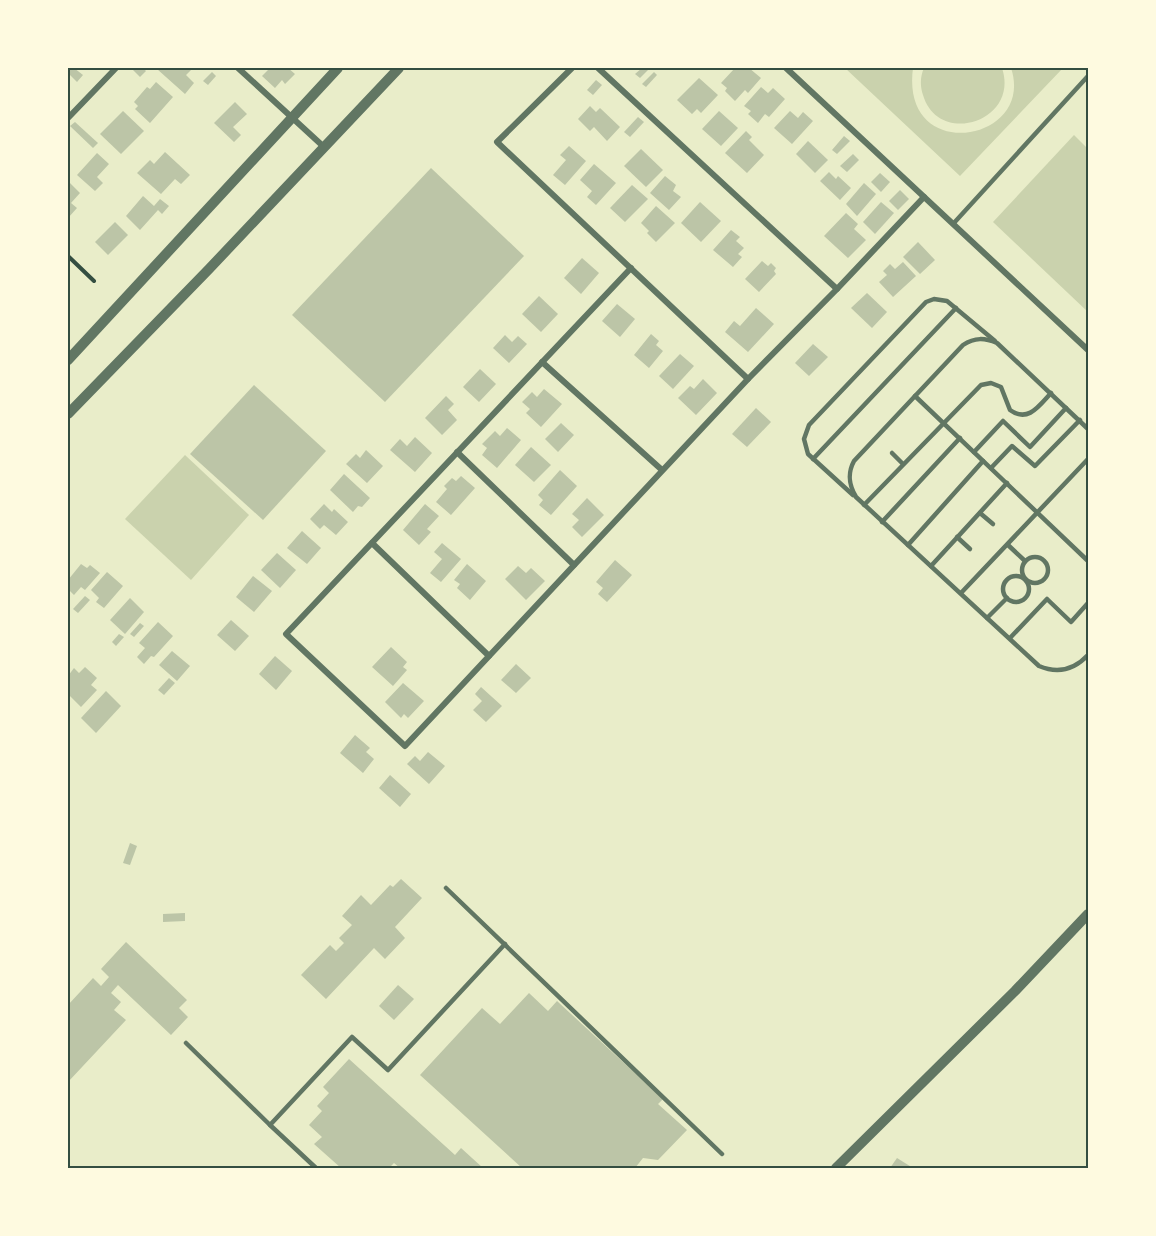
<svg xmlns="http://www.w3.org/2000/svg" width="1156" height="1236" viewBox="0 0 1156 1236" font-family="Raleway,sans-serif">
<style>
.green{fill:#cad2ad}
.building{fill:#bcc5a7}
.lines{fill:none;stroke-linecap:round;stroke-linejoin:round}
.path{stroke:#344e41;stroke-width:4}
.service{stroke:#617663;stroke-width:4.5}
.minor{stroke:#617663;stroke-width:6}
.tertiary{stroke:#617663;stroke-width:10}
.neatline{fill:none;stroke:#344e41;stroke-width:2}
</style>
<rect width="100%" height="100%" fill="#e9edc9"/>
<g class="green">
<path d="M 845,68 L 913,68 C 900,166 1036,142 1011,68 L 1063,68 L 960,176 Z"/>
<path d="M 924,68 L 1002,68 C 1020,122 938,147 923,95 C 920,86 920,77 924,68 Z"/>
<polygon points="1074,135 1088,149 1088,312 993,222"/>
<polygon points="185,455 249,515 191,580 125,519"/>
</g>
<g class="building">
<polygon points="69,68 74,68 83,75 77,82 68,73"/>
<polygon points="131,68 143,68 146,71 140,77"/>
<polygon points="159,68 193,68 186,75 194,83 185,94 157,69"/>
<polygon points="270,68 288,68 295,74 285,84 282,80 275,88 262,76"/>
<polygon points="642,68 649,69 640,78 635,74"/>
<polygon points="735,68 740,68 743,70 749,68 761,78 748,93 745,90 735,101 725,91 727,88 721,83"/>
<polygon points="212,72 216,76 208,85 203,81"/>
<polygon points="654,72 657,75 646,87 642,84"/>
<polygon points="699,78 718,95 701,113 697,109 692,114 677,100"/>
<polygon points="596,80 602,85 593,95 587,90"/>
<polygon points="156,82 173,97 150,123 135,109 138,106 134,102 147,87 150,89"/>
<polygon points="761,87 768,93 773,88 785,99 769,117 765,114 758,123 748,114 751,111 744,106"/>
<polygon points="235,102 247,114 233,127 241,135 234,142 214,123"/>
<polygon points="590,106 596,112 600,108 620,127 607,141 594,127 590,131 578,119"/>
<polygon points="123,111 144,131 121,154 100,134"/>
<polygon points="719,111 738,128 721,146 702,129"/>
<polygon points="790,111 798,118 803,112 813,121 792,144 774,128"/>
<polygon points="638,117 644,122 630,137 624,132"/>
<polygon points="75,122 98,143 93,148 70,126"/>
<polygon points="746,131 752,137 749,140 764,155 747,173 725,153"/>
<polygon points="844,136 850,141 837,154 832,150"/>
<polygon points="808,141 828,160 815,173 796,154"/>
<polygon points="569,146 586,161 565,185 553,175 566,160 560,155"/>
<polygon points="641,149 663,170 646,187 624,166"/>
<polygon points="165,152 190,175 181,184 175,179 161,194 137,173 150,160 154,164"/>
<polygon points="97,153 109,164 97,177 103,183 95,191 77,175"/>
<polygon points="853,154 859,160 847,172 840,166"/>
<polygon points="594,164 616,183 596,205 587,197 592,191 580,180"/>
<polygon points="431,168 524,256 385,402 292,315"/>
<polygon points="829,172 836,179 838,176 851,188 840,200 820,181"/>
<polygon points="880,173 890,182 881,192 871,182"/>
<polygon points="665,176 676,185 673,191 681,197 669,210 650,193"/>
<polygon points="68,181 80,193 71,203 77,208 68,218"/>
<polygon points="864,183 876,194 857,216 846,204"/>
<polygon points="632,185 648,199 625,222 610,208"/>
<polygon points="900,190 909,199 898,210 889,201"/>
<polygon points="143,196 154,206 160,199 169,206 162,214 158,210 140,230 126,216"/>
<polygon points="700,202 721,221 701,242 681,223"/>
<polygon points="881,202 894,213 875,234 863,222"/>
<polygon points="656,206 675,223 656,242 647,233 649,231 641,223"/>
<polygon points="846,213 858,224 854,229 866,240 848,258 824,236"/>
<polygon points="115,222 128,235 108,255 95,242"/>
<polygon points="731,230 740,237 736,241 744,248 738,254 742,257 733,267 713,250"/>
<polygon points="918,242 935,260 920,274 903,257"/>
<polygon points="582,258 599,273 581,294 564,278"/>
<polygon points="762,261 768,266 771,263 776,268 774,271 776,274 759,292 745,279"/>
<polygon points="903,262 916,276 893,297 879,282 887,275 883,271 890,264 895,269"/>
<polygon points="867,293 887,312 872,328 851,308"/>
<polygon points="539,296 558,314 541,332 522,314"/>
<polygon points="617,304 635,319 620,337 602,321"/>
<polygon points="756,308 774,324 748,352 725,332 734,321 740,326"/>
<polygon points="651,334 659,341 656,345 663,351 649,368 634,355"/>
<polygon points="505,335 512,342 518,336 527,344 509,363 493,348"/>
<polygon points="813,344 828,357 809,376 795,363"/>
<polygon points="680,354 694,366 673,389 659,376"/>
<polygon points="480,369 496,384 479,402 463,387"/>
<polygon points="703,379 717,393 696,415 678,398 690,386 694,389"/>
<polygon points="254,385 326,451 263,520 190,454"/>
<polygon points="544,389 562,404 541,427 526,413 530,409 522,402 532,392 537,397"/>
<polygon points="446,396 454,404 448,410 457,420 442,435 425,418"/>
<polygon points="756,408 771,422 747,447 732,434"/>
<polygon points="561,423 574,435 558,452 545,439"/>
<polygon points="507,428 521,440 497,468 482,455 487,448 482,444 495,431 500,436"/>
<polygon points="415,437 432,453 415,472 390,450 400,439 407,446"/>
<polygon points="531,447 551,465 534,482 515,465"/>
<polygon points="366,450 383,466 367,483 346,464 356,454 360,458"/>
<polygon points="560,470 577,486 551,515 539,505 543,500 538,495"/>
<polygon points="344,474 370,498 362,507 358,506 353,512 330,490"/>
<polygon points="461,476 475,488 451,515 436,502 447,489 444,486 452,478 456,481"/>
<polygon points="587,498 604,515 582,537 572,527 579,520 572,514"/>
<polygon points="324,504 332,512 334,509 348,522 336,535 324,525 320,529 310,519"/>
<polygon points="425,504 439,516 427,529 431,532 419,545 403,530"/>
<polygon points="302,531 321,548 307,564 287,548"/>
<polygon points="442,543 461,559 441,582 430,573 442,559 434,552"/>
<polygon points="277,553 296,570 280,588 261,570"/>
<polygon points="615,560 632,575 607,602 598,594 603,588 596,582"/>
<polygon points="81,564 87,568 90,565 100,573 85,590 81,587 74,595 68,589 68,580"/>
<polygon points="467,564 486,581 470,600 457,588 460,584 454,580"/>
<polygon points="518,566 526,573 531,568 545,581 526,600 505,579"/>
<polygon points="107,572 123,586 104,608 96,602 99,598 91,590"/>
<polygon points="253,576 272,591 254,612 236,597"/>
<polygon points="85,596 90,600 78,613 73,609"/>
<polygon points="130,598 144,612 125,634 110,620"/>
<polygon points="231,620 249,636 235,651 217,635"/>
<polygon points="158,622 173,636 154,657 151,656 144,664 137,657 145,648 139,643"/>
<polygon points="140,623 144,626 134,637 130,634"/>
<polygon points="119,634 124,637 116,646 112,642"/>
<polygon points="391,647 407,662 403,667 407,670 393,686 372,667"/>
<polygon points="172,651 190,666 177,681 159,665"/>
<polygon points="275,656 292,671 276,690 259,674"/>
<polygon points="516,664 531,678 516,693 501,680"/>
<polygon points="85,667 97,678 91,685 97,690 81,707 68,694 68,685 70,683 68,681 68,676 74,668 79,673"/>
<polygon points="169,678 175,683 164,695 158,690"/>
<polygon points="403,683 424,701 408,718 404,714 401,718 385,702"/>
<polygon points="481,687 502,706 486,722 473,710 482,701 475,694"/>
<polygon points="106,691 121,706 96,733 81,718"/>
<polygon points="355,735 370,748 366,752 374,759 363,773 340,753"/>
<polygon points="428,752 445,766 429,784 407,764 415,756 420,761"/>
<polygon points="390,775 411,794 400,807 379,788"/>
<polygon points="130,843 137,846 130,865 123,863"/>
<polygon points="401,879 422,898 395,927 405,938 385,959 374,948 326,999 301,975 330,945 336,951 344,943 339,938 352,925 342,916 361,895 371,905 390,885 393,887"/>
<polygon points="185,913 185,921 163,922 163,914"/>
<polygon points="126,942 187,1000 179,1008 188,1017 171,1035 118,985 111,993 121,1002 114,1010 126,1020 68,1082 68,1005 93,978 101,986 109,977 101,969"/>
<polygon points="398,985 414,999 394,1020 379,1006"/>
<polygon points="529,993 548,1011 557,1001 663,1099 658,1104 687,1130 658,1160 643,1158 635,1168 522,1168 420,1075 482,1008 500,1024"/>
<polygon points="349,1059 455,1155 461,1148 483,1168 400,1168 394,1163 389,1168 341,1168 314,1144 322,1137 309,1125 322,1111 317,1106 329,1093 323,1087"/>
<polygon points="897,1158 913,1168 890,1168"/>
</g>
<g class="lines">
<polyline class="path" points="68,256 94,281"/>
<g class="service">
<polyline points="953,224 1088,76"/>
<polyline points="915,396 1088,561"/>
<path d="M 1088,429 L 997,343 C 985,338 975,337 963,345 L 854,461 C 847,474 849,485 856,497 L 1039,666 C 1058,674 1074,670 1088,655"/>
<polyline points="974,452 1003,421 1030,447 1066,408"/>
<polyline points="892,453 903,464"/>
<polyline points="813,459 956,308"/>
<polyline points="991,468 1012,446 1035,466 1080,420"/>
<polyline points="853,495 808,454 804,439 809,425 926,302 934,299 947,301 995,341"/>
<path d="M 864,505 L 981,385 L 991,383 L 1001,387 L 1010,410 C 1028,423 1039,406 1051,393"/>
<polyline points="980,513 993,524"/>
<polyline points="882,522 960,438"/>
<polyline points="957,537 970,549"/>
<polyline points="908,545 983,461"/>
<polyline points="1008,545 1025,561"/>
<circle cx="1035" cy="570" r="13"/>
<polyline points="931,566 1007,483"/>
<circle cx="1016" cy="589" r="13"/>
<polyline points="961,593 1088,459"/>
<polyline points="987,618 1007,598"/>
<polyline points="1010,638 1047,599 1071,622 1088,603"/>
<polyline points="446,888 722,1154"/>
<polyline points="186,1043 270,1125"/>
<polyline points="316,1168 270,1125 352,1037 388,1070 505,944"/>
</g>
<g class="minor">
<polyline points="238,68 324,147"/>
<polyline points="572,68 497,142 748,379"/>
<polyline points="598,68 837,289 924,197"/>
<polyline points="786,68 1088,350"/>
<polyline points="68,118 116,68"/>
<polyline points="631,268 286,634 405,746 748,379 837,289"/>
<polyline points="542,362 662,470"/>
<polyline points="457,452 574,565"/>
<polyline points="372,543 489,656"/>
</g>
<g class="tertiary">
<polyline points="68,360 338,68"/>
<polyline points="68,414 209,269 399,68"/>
<polyline points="836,1168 1015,991 1088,914"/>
</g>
</g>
<rect width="1156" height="1236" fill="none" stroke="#fefae0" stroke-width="138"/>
<rect x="69" y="69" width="1018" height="1098" class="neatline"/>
</svg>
